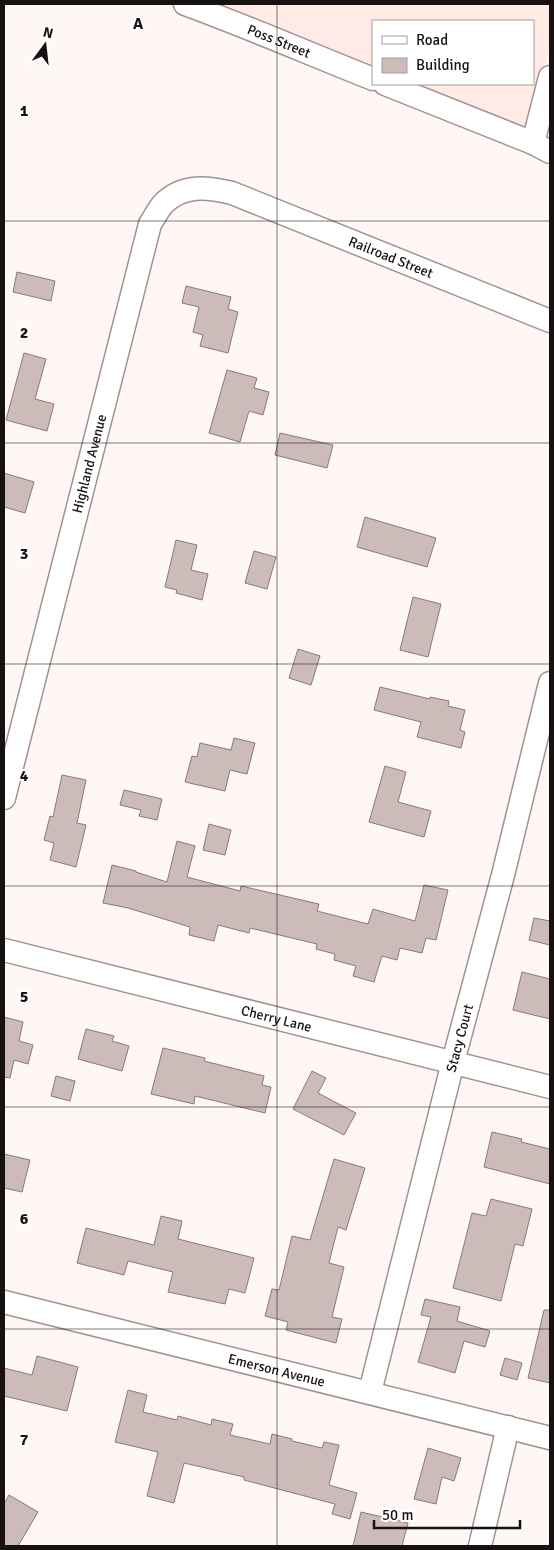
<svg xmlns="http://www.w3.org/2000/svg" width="554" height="1550" viewBox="0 0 554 1550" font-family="Signika,sans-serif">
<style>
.built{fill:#ffeae6}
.building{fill:#ccbbb9;stroke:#897a78}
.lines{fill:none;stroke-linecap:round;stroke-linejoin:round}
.street-casing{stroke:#a29290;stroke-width:25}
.street{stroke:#fff;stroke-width:22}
.grid{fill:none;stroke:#171211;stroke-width:1;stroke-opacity:0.55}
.labels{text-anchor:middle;stroke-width:4;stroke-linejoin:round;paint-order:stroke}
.street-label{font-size:14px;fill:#171211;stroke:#fff}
.grid-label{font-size:16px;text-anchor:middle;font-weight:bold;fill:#171211;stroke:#fff;stroke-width:4;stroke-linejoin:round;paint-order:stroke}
</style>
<rect width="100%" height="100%" fill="#fef7f6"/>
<polygon class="built" points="200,4 550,4 550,48 527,131 405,84 533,84 533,21 373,21 373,71"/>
<g class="building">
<polygon points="17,272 55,281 51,301 13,292"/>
<polygon points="186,286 231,297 228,309 238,312 228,353 200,346 203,335 193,332 199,307 182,303"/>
<polygon points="24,353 46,359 35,399 54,404 47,431 6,420"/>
<polygon points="227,370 257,378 254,388 269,392 263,415 249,411 240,442 209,433"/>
<polygon points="280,433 333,445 327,468 275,455"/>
<polygon points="4,473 34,482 25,513 4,507"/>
<polygon points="365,517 436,538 427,567 357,547"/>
<polygon points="176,540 197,545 191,570 208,574 202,600 176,593 177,590 165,587"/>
<polygon points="254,551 276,557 267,589 245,583"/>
<polygon points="413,597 441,604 428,657 400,650"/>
<polygon points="298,649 320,656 311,685 289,678"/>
<polygon points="380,687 430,699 430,697 449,701 448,706 465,710 460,730 465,732 461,748 417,737 421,722 374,710"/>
<polygon points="234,738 255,743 247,774 230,770 225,791 185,782 192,756 197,757 200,743 231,750"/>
<polygon points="385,766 406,772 398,802 431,811 424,837 369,822"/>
<polygon points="62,775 86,780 77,823 86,825 76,867 50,860 54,843 44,840 50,816 53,817"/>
<polygon points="124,790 162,799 157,820 139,816 141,810 120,805"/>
<polygon points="209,824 231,830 225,855 203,850"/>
<polygon points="177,841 195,846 187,877 240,891 241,886 319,904 317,911 368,924 373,909 415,921 424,885 448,890 436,940 426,938 422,953 400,948 397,960 382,956 374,982 353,976 356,966 334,960 335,954 316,949 317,944 250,928 249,933 218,925 214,941 189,935 190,927 128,908 103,903 112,865 136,871 136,872 167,882"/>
<polygon points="534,918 550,921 550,945 529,940"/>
<polygon points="522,972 550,979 550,1019 513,1010"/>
<polygon points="4,1017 23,1022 19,1041 33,1045 28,1064 14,1060 10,1078 4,1077"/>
<polygon points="86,1029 114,1036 112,1041 129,1046 122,1071 78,1059"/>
<polygon points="163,1048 205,1058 204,1061 264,1076 262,1085 271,1087 265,1113 195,1096 194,1104 151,1094"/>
<polygon points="312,1071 326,1078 318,1093 356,1113 344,1135 293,1109"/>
<polygon points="56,1076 75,1081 70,1101 51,1096"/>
<polygon points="492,1132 522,1139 521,1142 550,1149 550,1184 484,1167"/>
<polygon points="4,1154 30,1160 22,1192 4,1188"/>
<polygon points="334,1159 365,1168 346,1230 338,1227 329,1263 344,1267 332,1317 342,1319 336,1343 286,1330 288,1322 265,1316 272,1289 279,1290 292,1236 310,1240"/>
<polygon points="491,1199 532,1209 523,1246 515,1244 501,1301 453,1288 472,1213 486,1216"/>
<polygon points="161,1216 182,1221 178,1239 254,1258 245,1293 229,1289 225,1304 168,1292 173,1272 128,1261 124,1275 77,1263 86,1228 154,1245"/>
<polygon points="425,1299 460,1307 457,1321 490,1331 485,1347 464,1341 455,1373 418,1362 431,1317 421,1315"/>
<polygon points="544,1310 550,1310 550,1383 528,1378"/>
<polygon points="37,1356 78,1367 67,1411 4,1396 4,1368 32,1375"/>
<polygon points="505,1358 522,1363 517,1380 500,1375"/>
<polygon points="128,1390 147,1395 143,1412 177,1420 178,1416 211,1425 212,1419 233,1424 230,1435 270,1444 272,1434 292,1439 292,1441 322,1448 324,1442 339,1445 329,1485 357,1493 350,1519 332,1514 335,1504 244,1480 244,1477 184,1463 174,1503 147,1496 158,1452 115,1442"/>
<polygon points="428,1448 461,1458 454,1481 442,1477 436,1504 414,1499"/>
<polygon points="9,1495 38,1512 18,1546 4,1546 4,1504"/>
<polygon points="361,1512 408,1523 402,1546 353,1546"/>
</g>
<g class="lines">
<g class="street-casing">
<g id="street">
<path id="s1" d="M 185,4 C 248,27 310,54 373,79"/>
<polyline points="385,84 533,143 550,152"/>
<polyline points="533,143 550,77"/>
<path id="s2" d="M 4,798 L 150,224 C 154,218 158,210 163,204 C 183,184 207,187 232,193 L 550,321"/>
<path id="s3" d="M 4,950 L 550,1087"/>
<path id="s4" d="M 4,1302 L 550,1438"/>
<path id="s5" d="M 370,1392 L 453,1062 L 503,875 L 550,683"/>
<polyline points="480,1546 508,1427"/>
</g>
</g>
<use href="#street" class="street"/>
</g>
<path class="grid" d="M 277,4 L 277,1546M 4,221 L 550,221M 4,443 L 550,443M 4,664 L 550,664M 4,886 L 550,886M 4,1107 L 550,1107M 4,1329 L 550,1329"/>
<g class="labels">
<g class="street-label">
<text dy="5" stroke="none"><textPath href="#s1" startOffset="101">Poss Street</textPath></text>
<text dy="5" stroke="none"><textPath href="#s2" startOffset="861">Railroad Street</textPath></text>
<text dy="5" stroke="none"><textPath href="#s2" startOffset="345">Highland Avenue</textPath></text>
<text dy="5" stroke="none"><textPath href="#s3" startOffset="281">Cherry Lane</textPath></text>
<text dy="5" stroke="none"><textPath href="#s5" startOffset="365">Stacy Court</textPath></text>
<text dy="5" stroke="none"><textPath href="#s4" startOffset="281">Emerson Avenue</textPath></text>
</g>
</g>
<g class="grid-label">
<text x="138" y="29">A</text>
<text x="24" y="116">1</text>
<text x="24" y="338">2</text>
<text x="24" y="559">3</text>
<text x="24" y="781">4</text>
<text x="24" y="1002">5</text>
<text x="24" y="1224">6</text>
<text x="24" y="1445">7</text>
</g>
<rect width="554" height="1550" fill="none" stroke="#171211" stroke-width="10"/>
<rect x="372" y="20" width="162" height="65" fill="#ffffff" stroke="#a2a0a0"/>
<rect x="382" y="36" width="25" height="8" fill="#ffffff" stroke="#a2a0a0"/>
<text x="416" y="45" font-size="15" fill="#171211">Road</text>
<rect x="382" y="58" width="25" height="15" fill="#ccbbb9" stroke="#a2a0a0"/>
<text x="416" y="70" font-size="15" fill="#171211">Building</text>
<g transform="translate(45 45) rotate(15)" stroke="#ffffff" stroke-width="4" paint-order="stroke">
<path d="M0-4L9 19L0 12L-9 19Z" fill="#171211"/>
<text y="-8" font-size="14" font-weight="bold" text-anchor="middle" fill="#171211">N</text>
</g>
<path d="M374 1520v8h146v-8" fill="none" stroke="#171211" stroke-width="2.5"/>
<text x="382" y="1520" font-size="15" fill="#171211" stroke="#ffffff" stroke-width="4" paint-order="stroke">50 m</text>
</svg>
